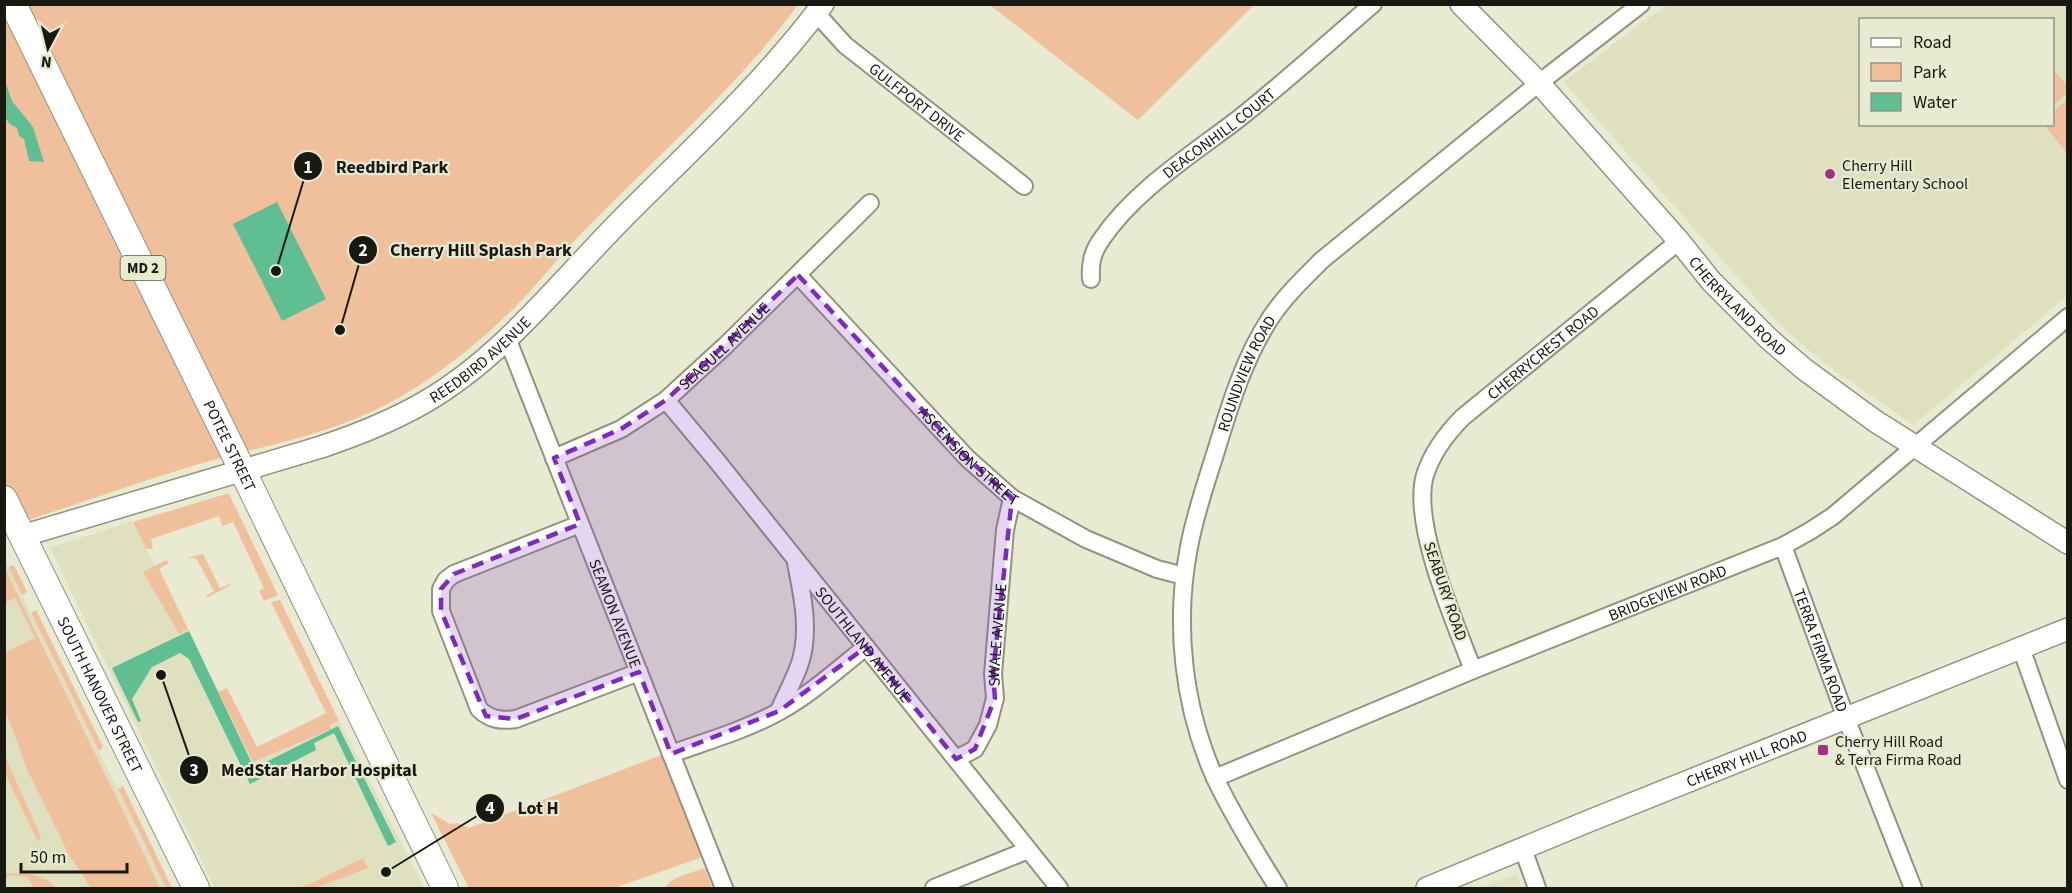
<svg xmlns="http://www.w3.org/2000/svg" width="2072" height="893" viewBox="0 0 2072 893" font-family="'Source Sans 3',sans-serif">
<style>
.built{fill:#dee0c0;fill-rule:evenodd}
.green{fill:#f0c09d}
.water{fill:#5fbf93}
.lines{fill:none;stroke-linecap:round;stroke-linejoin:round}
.minor-casing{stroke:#93947e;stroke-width:20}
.tertiary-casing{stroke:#93947e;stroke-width:24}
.primary-casing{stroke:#93947e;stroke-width:28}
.minor{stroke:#fff;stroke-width:16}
.tertiary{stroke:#fff;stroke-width:21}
.primary{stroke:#fff;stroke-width:26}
.marked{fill:#7b2cbf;fill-opacity:0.2;stroke:#7b2cbf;stroke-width:4.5;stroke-dasharray:12 8;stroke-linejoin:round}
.poi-dot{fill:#a62f86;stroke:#e8ead2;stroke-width:2}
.labels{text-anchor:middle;stroke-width:4.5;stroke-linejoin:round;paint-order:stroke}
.shield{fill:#e8ead2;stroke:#57584b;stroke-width:1.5}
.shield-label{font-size:15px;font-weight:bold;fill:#191911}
.street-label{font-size:16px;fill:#191911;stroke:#e8ead2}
.poi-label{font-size:16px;fill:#191911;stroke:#e8ead2;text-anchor:start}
.leader{fill:none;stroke:#191911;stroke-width:2}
.callout-dot{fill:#191911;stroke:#e8ead2;stroke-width:2}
.mark-label{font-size:18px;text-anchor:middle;font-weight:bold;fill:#fff}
.callout-label{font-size:18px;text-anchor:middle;font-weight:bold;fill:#191911;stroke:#e8ead2;stroke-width:4.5;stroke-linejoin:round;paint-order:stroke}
</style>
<rect width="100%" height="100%" fill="#e8ead2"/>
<g class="built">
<path d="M 1669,5 L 2067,5 L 2067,296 L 1913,425 L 1823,362 L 1781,326 L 1564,82 L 1641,23 ZM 1860,20 L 2052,20 L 2052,124 L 1860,124 Z"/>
<polygon points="132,521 188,629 252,757 339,721 424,888 215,888 50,548"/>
<polygon points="4,557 31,614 166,888 5,888"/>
<polygon points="1516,874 1521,888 1480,888"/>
</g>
<g class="green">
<path d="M 5,5 L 798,5 C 734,91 652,160 578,237 C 557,258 539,283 518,304 C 484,339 432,381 389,403 C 330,435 262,446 199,464 C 142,481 87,501 31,519 L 5,532 Z"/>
<polygon points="990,5 1257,5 1253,6 1138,120"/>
<polygon points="2052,69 2068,86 2067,93 2053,106"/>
<polygon points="2067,100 2068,100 2067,153 2044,125 2052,124 2053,112"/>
<polygon points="226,494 229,494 278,595 264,601 259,591 264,588 233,522 222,526 219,516 151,539 153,549 150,549 146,548 133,522"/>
<polygon points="203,554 220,588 230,584 231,585 207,598 206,596 214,591 196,558 186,558"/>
<polygon points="166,560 169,563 159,569 188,629 179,634 143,572"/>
<polygon points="11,565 15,567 27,592 22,595 9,568"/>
<polygon points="5,569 141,848 160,888 91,888 68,853 26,767 5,709 5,651 6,652 35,638 15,598 5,603"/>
<polygon points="280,600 339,721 331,724 331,729 253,762 218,692 227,688 257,747 326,713 271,602"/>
<polygon points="36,610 103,747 99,751 31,613"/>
<polygon points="664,754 702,854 700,858 614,888 469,888 431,813 450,824 457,823 469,828"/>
<polygon points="5,756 41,837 38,842 8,780 5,771"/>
<polygon points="123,786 172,888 166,888 118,789"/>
<polygon points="363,858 368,868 315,888 301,888"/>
<path d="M 705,868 L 712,888 L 665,888 C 673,876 691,873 705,868 Z"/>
<path d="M 5,873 C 24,874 43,872 56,888 L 32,888 L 33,885 L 27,877 L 9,875 L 5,879 Z"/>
</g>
<g class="water">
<polygon points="5,81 12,101 33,127 44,162 29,161 24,139 19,136 17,128 10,124 5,118"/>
<polygon points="277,202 326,299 282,321 233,224"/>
<polygon points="189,631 254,768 338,726 396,842 388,846 334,733 314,743 316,750 250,784 189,659 180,653 152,667 132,699 141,721 138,722 112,668"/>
</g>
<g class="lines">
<g class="minor-casing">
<g id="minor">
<path id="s1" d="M 816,13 L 845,45 L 1024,186"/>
<path id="s2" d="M 798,275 L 967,458 L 1012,498 L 1086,539 L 1157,569 L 1184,576"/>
<path id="s3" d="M 1091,279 C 1090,264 1092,253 1101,240 C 1135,190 1190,156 1237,120 C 1284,83 1328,43 1373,4"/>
<path id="s4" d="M 507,338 L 724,888"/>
<path id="s5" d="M 666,400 L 717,461 L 1059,888"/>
<path id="s6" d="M 554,458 L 621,429 L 666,400 L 725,346 L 870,203"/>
<path d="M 580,524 L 454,574 L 446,580 L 441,589 L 441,611 L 479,709 C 490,720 502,721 516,719 L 639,672"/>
<path id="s7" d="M 1783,546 L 1846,718 L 1913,888"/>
<polyline points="2021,648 2068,780"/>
<path id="s8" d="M 1473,670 C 1455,622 1411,524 1425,475 C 1432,453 1447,433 1463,417 L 1679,241"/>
<path d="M 779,711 C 786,694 796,677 801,660 C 810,628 802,594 796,563"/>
<path d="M 671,754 C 707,741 746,730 780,711 C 811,694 838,669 866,647"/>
<path id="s9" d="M 956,759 L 975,749 L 988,725 L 995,698 L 993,674 L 1005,530 L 1012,498"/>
<path id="s10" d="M 1215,778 L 1473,670 L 1783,546 L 1810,531 L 1833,516 L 2068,317"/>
<polyline points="1523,849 1537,888"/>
<polyline points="934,888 1028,850"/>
<path id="s11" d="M 1278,888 C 1256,853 1233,816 1215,778 C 1183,707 1174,624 1189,547 C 1195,514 1206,483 1216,451 C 1230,405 1244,358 1271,317 C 1285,296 1304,278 1322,260 L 1539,83 L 1641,4"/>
</g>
</g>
<g class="tertiary-casing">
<g id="tertiary">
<path id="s12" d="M 1461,4 L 1539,83 L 1679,241 L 1711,281 L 1769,339 L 1804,369 L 1875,421 L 2068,543"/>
<path id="s13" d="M 22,536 L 321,447 C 357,435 392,421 425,402 C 506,355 565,275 631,210 C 697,144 766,80 823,4"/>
<path id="s14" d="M 1427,888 L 1589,821 L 2068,629"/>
</g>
</g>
<g class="primary-casing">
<g id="primary">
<path id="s15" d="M 13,4 L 232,449 L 445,888"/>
<path id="s16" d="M 4,499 L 196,888"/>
</g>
</g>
<use href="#minor" class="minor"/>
<use href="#tertiary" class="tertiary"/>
<use href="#primary" class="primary"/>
</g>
<path class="marked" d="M 798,275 L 967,458 L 1012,498 L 993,674 L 995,698 L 975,749 L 956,759 L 866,647 L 779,711 L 671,754 L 639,672 L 516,719 L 486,716 L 441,611 L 441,589 L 454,574 L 580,524 L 554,458 L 621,429 L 666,400 Z"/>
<g class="poi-dot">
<circle cx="1830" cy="174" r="6"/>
<rect x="1817" y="744" width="12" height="12" rx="3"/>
</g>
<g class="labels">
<rect class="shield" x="120.5" y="256" width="45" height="24" rx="4.5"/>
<g class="shield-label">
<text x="143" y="273">MD 2</text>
</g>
<g class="street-label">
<text dy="6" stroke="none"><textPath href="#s1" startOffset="135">GULFPORT DRIVE</textPath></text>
<text dy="6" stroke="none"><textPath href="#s3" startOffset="201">DEACONHILL COURT</textPath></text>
<text dy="6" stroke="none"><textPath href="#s12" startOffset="410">CHERRYLAND ROAD</textPath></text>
<text dy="6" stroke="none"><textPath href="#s6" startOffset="206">SEAGULL AVENUE</textPath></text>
<text dy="6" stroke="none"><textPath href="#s8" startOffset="376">CHERRYCREST ROAD</textPath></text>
<text dy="6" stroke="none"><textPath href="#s13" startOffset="495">REEDBIRD AVENUE</textPath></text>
<text dy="6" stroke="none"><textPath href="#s11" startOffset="546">ROUNDVIEW ROAD</textPath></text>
<text dy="6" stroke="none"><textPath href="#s15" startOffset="492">POTEE STREET</textPath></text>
<text dy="6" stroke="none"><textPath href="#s2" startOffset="249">ASCENSION STREET</textPath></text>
<text transform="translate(1446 591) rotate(71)" y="6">SEABURY ROAD</text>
<text dy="6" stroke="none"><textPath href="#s10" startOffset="489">BRIDGEVIEW ROAD</textPath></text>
<text dy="6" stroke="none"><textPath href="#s4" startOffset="296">SEAMON AVENUE</textPath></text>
<text dy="6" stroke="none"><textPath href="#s9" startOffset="140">SWALE AVENUE</textPath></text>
<text dy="6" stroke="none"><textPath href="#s5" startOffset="314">SOUTHLAND AVENUE</textPath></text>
<text dy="6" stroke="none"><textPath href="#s7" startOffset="111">TERRA FIRMA ROAD</textPath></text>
<text dy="6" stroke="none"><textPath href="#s16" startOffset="218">SOUTH HANOVER STREET</textPath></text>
<text dy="6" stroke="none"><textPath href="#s14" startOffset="345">CHERRY HILL ROAD</textPath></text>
</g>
<g class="poi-label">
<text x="1842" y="171">Cherry Hill<tspan x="1842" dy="18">Elementary School</tspan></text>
<text x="1835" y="747">Cherry Hill Road<tspan x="1835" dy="18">&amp; Terra Firma Road</tspan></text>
</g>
</g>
<path class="leader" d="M276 271L308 166M340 330L363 250M161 675L194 770M386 872L490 808"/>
<g class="callout-dot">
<circle cx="276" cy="271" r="6"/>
<circle cx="340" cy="330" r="6"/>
<circle cx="161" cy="675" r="6"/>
<circle cx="386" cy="872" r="6"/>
<circle cx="308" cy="166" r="15"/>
<circle cx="363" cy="250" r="15"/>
<circle cx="194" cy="770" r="15"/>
<circle cx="490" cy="808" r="15"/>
</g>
<g class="mark-label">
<text x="308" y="173">1</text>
<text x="363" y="256">2</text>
<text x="194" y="776">3</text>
<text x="490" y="814">4</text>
</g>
<g class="callout-label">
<text x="392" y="173">Reedbird Park</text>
<text x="481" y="256">Cherry Hill Splash Park</text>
<text x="319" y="776">MedStar Harbor Hospital</text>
<text x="538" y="814">Lot H</text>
</g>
<rect width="2072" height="893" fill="none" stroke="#191911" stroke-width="12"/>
<rect x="1859" y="18" width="195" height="108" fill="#e8ead2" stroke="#959685" stroke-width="1.5"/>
<rect x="1871" y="38" width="30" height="9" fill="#ffffff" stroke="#959685" stroke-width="1.5"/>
<text x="1913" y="48" font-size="18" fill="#191911">Road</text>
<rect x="1871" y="63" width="30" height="18" fill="#f0c09d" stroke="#959685" stroke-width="1.5"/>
<text x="1913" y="78" font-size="18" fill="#191911">Park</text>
<rect x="1871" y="93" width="30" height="18" fill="#5fbf93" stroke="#959685" stroke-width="1.5"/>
<text x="1913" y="108" font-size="18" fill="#191911">Water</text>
<g transform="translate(48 48) rotate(187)" stroke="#e8ead2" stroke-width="4.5" paint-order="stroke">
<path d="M0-4.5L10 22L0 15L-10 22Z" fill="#191911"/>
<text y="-9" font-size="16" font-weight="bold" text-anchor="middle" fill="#191911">N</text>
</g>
<path d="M21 863v9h106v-9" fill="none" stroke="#191911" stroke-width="3"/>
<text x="30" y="863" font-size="18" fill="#191911" stroke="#e8ead2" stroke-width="4.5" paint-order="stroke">50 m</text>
</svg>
